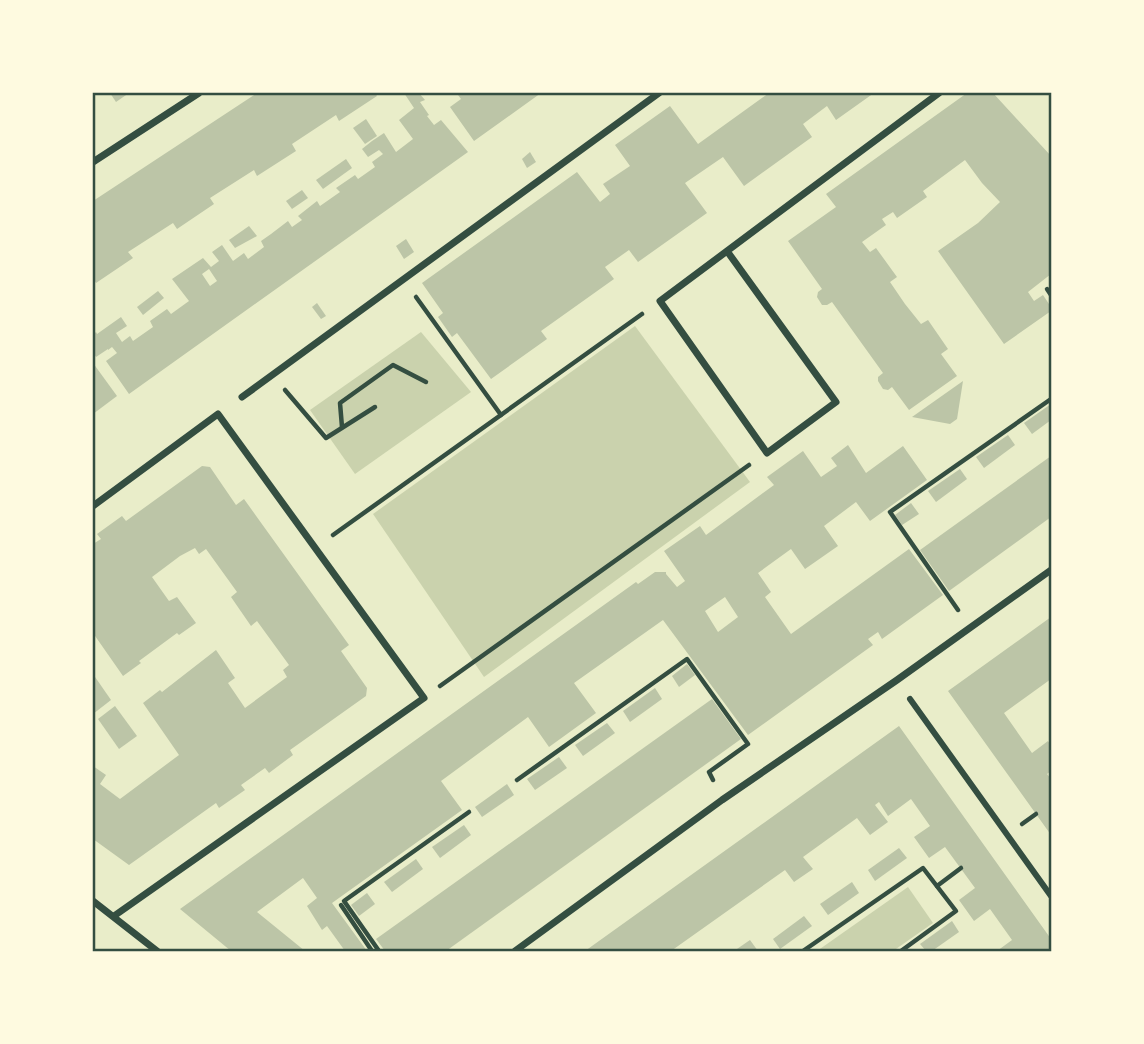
<svg xmlns="http://www.w3.org/2000/svg" width="1144" height="1044" viewBox="0 0 1144 1044" font-family="'Alegreya Sans',sans-serif">
<style>
.green{fill:#cad2ad}
.building{fill:#bcc5a7;fill-rule:evenodd}
.lines{fill:none;stroke-linecap:round;stroke-linejoin:round}
.path{stroke:#344e41;stroke-width:4.5}
.pedestrian{stroke:#344e41;stroke-width:6}
.minor{stroke:#344e41;stroke-width:7}
.neatline{fill:none;stroke:#344e41;stroke-width:2.5}
</style>
<rect width="100%" height="100%" fill="#e9edc9"/>
<g class="green">
<polygon points="635,326 750,482 484,677 373,514"/>
<polygon points="421,332 471,392 355,474 310,410"/>
<polygon points="908,887 933,923 893,951 817,951"/>
</g>
<g class="building">
<polygon points="110,93 129,93 116,102"/>
<polygon points="257,93 375,93 377,96 339,121 336,115 292,144 296,151 257,176 254,170 210,198 214,204 177,229 173,223 128,252 133,258 96,283 93,278 93,201"/>
<path d="M 404,93 L 419,93 L 425,100 L 420,102 L 429,115 L 427,116 L 434,125 L 441,120 L 468,152 L 129,394 L 106,361 L 117,353 L 112,347 L 108,350 L 108,349 L 96,357 L 93,352 L 93,335 L 96,332 L 97,334 L 121,317 L 127,326 L 116,333 L 122,342 L 130,336 L 133,341 L 153,327 L 150,321 L 167,309 L 171,314 L 189,301 L 172,279 L 203,258 L 211,267 L 219,261 L 212,252 L 222,245 L 233,261 L 244,253 L 248,259 L 264,247 L 261,241 L 271,234 L 288,221 L 292,227 L 302,220 L 298,216 L 317,201 L 320,206 L 340,192 L 336,188 L 355,175 L 358,179 L 375,167 L 372,162 L 383,154 L 379,150 L 368,157 L 362,149 L 372,141 L 384,133 L 396,152 L 413,139 L 399,120 L 414,108 ZM 209,269 L 217,281 L 210,286 L 202,274 Z"/>
<polygon points="461,93 541,93 474,141 450,107 461,99 458,95"/>
<polygon points="769,93 874,93 836,120 827,106 803,124 812,137 744,186 723,157 685,183 707,213 638,262 629,250 605,267 614,279 541,331 547,339 491,379 457,333 452,337 438,317 443,313 422,283 577,172 600,202 610,194 603,184 630,166 615,145 670,106 698,144"/>
<polygon points="967,93 993,93 1051,156 1051,274 1028,292 1034,301 1043,295 1051,307 1051,311 1004,344 938,251 978,223 1000,202 982,183 965,160 923,191 927,197 897,218 893,212 882,219 886,225 862,242 870,252 876,248 897,277 890,282 905,304 921,324 928,320 948,349 941,354 957,376 909,410 892,387 888,390 883,389 878,381 878,377 883,373 832,302 827,305 822,305 817,297 818,292 822,289 788,241 836,207 826,194"/>
<polygon points="366,119 377,136 365,144 353,128"/>
<polygon points="530,152 536,162 527,168 522,159"/>
<polygon points="346,159 352,168 323,189 316,180"/>
<polygon points="302,190 308,198 292,209 286,201"/>
<polygon points="249,226 257,236 235,248 229,240"/>
<polygon points="406,239 414,252 404,259 396,246"/>
<polygon points="158,291 164,298 143,315 137,307"/>
<polygon points="317,303 326,316 321,319 312,307"/>
<polygon points="93,363 117,396 93,414"/>
<polygon points="963,381 957,419 950,424 912,417"/>
<polygon points="1051,404 1051,420 1032,434 1024,423"/>
<polygon points="1008,435 1015,445 984,468 976,457"/>
<path d="M 848,445 L 866,473 L 903,446 L 927,480 L 870,521 L 856,502 L 824,526 L 838,546 L 805,569 L 791,549 L 758,573 L 771,592 L 765,597 L 791,634 L 909,549 L 943,595 L 882,639 L 878,632 L 868,639 L 873,645 L 748,735 L 663,620 L 574,683 L 596,713 L 549,747 L 528,717 L 441,781 L 462,810 L 332,903 L 367,951 L 345,951 L 327,926 L 322,930 L 307,906 L 317,898 L 303,878 L 257,912 L 305,951 L 231,951 L 180,909 L 636,582 L 638,584 L 655,572 L 666,572 L 666,574 L 677,587 L 685,581 L 664,551 L 700,526 L 706,535 L 774,485 L 767,477 L 803,451 L 821,477 L 837,466 L 831,458 ZM 725,597 L 738,617 L 718,632 L 705,611 Z"/>
<polygon points="1051,456 1051,517 949,591 920,550"/>
<polygon points="202,466 210,467 236,505 244,499 349,645 341,651 367,688 366,696 290,750 293,755 269,773 265,768 241,785 245,790 219,808 216,803 129,865 93,839 93,766 106,775 100,784 120,799 179,755 143,703 160,690 162,692 216,650 235,678 228,683 245,708 287,677 283,670 289,665 257,621 251,626 231,597 237,592 206,549 199,554 195,548 180,556 152,577 169,601 177,597 196,623 179,635 177,633 139,661 141,663 123,676 93,633 93,544 101,539 97,534 122,516 126,521"/>
<polygon points="960,469 967,479 936,502 928,491"/>
<polygon points="911,503 919,514 902,525 895,515"/>
<polygon points="1051,617 1051,679 1004,713 1032,753 1048,741 1051,746 1051,771 1047,774 1051,779 1051,835 948,691"/>
<polygon points="687,664 695,675 679,687 672,676"/>
<polygon points="93,674 111,700 93,714"/>
<polygon points="655,688 662,699 630,722 623,711"/>
<polygon points="712,699 741,739 446,951 385,951 376,939"/>
<polygon points="115,706 137,736 119,749 98,719"/>
<polygon points="607,723 615,733 583,756 575,745"/>
<polygon points="899,726 1051,939 1051,951 997,951 1012,940 990,909 974,921 959,900 975,888 945,847 929,858 914,837 930,826 911,799 888,816 879,802 875,805 888,822 870,835 857,818 803,857 813,869 794,882 785,870 671,951 585,951"/>
<polygon points="559,757 567,768 535,790 527,779"/>
<polygon points="507,784 514,795 482,817 475,807"/>
<polygon points="464,825 471,835 440,858 432,847"/>
<polygon points="899,848 907,858 875,881 868,870"/>
<polygon points="416,859 423,869 392,892 384,882"/>
<polygon points="852,882 859,893 828,915 820,904"/>
<polygon points="367,893 375,904 359,916 351,905"/>
<polygon points="804,916 812,926 780,949 773,939"/>
<polygon points="952,921 959,932 932,951 926,951 920,944"/>
<polygon points="750,940 758,951 734,951"/>
</g>
<g class="lines">
<g class="path">
<polyline points="1047,289 1051,295"/>
<polyline points="416,297 501,415"/>
<polyline points="285,390 326,438 375,407"/>
<polyline points="342,427 340,403 393,365 426,382"/>
<polyline points="333,535 642,314"/>
<polyline points="958,610 890,512 1051,399"/>
<polyline points="440,686 749,465"/>
<polyline points="517,780 687,659 748,744 709,772 713,780"/>
<polyline points="1022,824 1036,814"/>
<polyline points="937,886 961,868"/>
<polyline points="341,905 372,951"/>
<polyline points="379,951 344,901 469,812"/>
<polyline points="803,951 923,868 956,911 901,951"/>
</g>
<polyline class="pedestrian" points="910,699 1051,896"/>
<g class="minor">
<polyline points="93,162 199,93"/>
<polyline points="727,251 836,402 767,453 660,301 939,93"/>
<polyline points="242,397 659,93"/>
<polyline points="93,506 218,414 424,698 114,916"/>
<polyline points="93,901 157,951"/>
<polyline points="515,951 722,800 897,680 1051,570"/>
</g>
</g>
<rect width="1144" height="1044" fill="none" stroke="#fefae0" stroke-width="189"/>
<rect x="94" y="94" width="956" height="856" class="neatline"/>
</svg>
